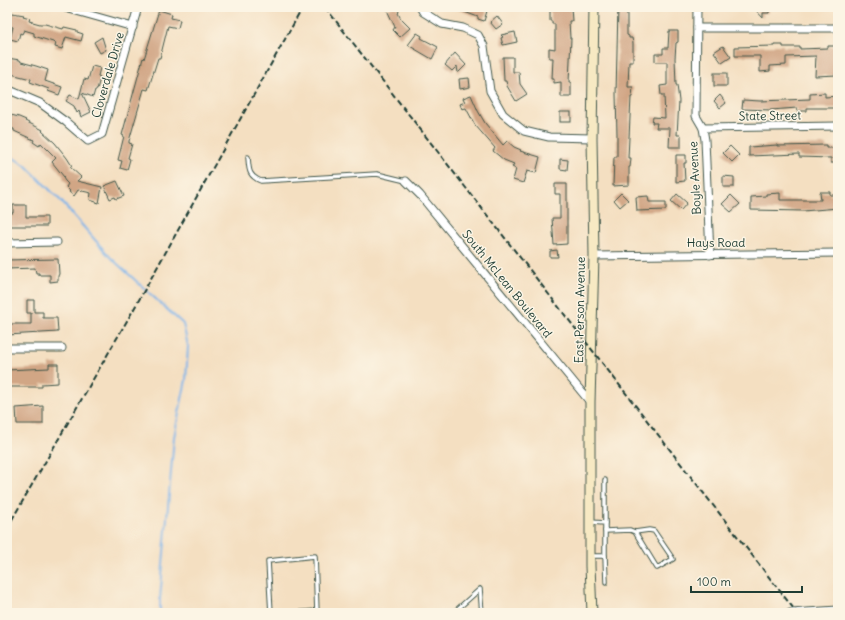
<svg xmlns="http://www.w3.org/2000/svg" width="845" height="620" viewBox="0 0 845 620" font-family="Delius,sans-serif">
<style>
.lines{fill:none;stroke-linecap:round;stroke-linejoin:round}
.stream{stroke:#7ab3ea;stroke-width:2}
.building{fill:#d1a685}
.service-casing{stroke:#3f5549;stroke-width:5.5}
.minor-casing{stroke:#3f5549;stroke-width:9}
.secondary-casing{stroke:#3f5549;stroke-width:11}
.service{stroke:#fff;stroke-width:3.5}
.minor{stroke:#fff;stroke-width:7}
.secondary{stroke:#f7e9c3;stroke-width:9}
.rail{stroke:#1f3d34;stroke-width:2;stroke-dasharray:6 3;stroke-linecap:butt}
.labels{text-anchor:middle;stroke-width:3;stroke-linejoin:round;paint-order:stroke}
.street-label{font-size:12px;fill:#1f3d34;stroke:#fcf5e5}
</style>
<rect width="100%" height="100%" fill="#fcf5e5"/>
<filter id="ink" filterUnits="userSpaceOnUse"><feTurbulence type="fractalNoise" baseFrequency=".025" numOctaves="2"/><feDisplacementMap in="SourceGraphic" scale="8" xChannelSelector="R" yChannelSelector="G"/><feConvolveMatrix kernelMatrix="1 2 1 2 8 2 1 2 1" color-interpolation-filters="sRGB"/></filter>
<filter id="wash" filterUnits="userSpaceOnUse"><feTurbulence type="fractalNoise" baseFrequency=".012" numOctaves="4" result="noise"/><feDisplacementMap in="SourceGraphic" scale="16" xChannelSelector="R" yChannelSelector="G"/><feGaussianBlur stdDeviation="0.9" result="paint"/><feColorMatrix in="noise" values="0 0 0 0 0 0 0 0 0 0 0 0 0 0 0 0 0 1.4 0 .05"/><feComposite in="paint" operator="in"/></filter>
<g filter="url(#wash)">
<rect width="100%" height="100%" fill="#f4dfc1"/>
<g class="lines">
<polyline class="stream" points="7,154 25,165 60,200 110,257 183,324 188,346 186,380 174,437 160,599 160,613"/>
</g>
<g id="blocks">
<g class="building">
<polygon points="392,7 397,7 399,12 398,13 401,19 410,28 400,37 393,30 395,27 387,10"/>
<polygon points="451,7 475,7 487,11 484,21 478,19 478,17"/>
<polygon points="550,7 571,7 572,21 569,21 570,38 571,38 569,82 571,82 571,97 561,97 561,82 554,83 554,79 552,79 553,58 549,58 549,48 555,49 555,24 552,24 552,21 550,21"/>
<polygon points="618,7 627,7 627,35 629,36 629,38 632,38 633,43 633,62 629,62 628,87 633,87 632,97 631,97 628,158 631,158 630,167 629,167 629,185 613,186 614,157 617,157 617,134 616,94"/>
<polygon points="753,7 769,7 769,13 763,13 763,18"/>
<polygon points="159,10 172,14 171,18 180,20 178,28 168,26 160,58 158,58 148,90 144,89 129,141 129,143 132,144 128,158 130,159 127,170 120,168 122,161 118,160 124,136 122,135 143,58 144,59"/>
<polygon points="7,12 24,15 23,16 30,18 29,21 40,24 45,24 63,29 64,27 77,30 77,32 83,34 81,41 66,37 62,49 55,47 56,43 34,36 34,33 24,30 22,34 20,33 18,41 10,39 13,27 7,26"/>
<polygon points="497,16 503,24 496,29 490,22"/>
<polygon points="669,31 678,31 678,42 676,43 675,58 676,85 677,85 679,101 677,135 681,135 681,147 669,147 670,128 656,128 657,123 652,123 653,117 665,118 664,95 661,95 660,86 667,85 667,62 655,62 655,54 663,54 663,48 668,48"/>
<polygon points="515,32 517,42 503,45 501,38 503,37 501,35"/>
<polygon points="417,33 422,36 421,38 438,47 432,59 408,45"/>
<polygon points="102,37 106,50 100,53 94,42"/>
<polygon points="774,45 783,45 783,47 800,47 800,49 828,48 828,46 838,46 838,57 836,57 837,75 815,76 816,56 786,57 786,65 770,66 770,71 760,72 760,56 735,56 735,47 774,46"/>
<polygon points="723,46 731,57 722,63 714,52"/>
<polygon points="455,53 466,65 458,73 457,66 452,71 445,65"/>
<polygon points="503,57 513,57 513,72 519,72 520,84 527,94 516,101 507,86 506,81 504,81"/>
<polygon points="7,58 20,60 21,62 36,66 48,70 45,81 62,87 59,95 48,91 49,89 30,82 31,79 7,73"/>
<polygon points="92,66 100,68 98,76 100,77 100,78 97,90 95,90 93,97 82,93 91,112 81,117 79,111 77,113 74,106 66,101 70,95 79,99 84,79 88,80"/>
<rect x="714" y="73" width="13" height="13"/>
<polygon points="469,78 470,87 460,89 459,79"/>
<polygon points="825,93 825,97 838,96 838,108 807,108 807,111 797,111 797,108 771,110 742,109 743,100 760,101 810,99 810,94"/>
<polygon points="471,95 478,111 485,123 503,145 507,141 514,147 521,150 520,151 540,157 536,173 527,171 523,183 513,180 516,169 512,167 514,164 504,160 493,151 495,148 475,125 466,108 462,109 460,104 465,102 463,98"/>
<polygon points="720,95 726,103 720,108 714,101"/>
<rect x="560" y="112" width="11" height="10"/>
<polygon points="7,114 19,117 26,120 25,121 43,130 42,131 55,143 67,158 72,166 70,167 81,177 77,181 102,187 99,203 90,200 91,193 78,190 74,196 69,192 70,191 66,187 68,184 65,181 63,178 64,177 52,162 56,158 41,143 39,146 33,142 34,140 14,131 14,129 7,128"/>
<polygon points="777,145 777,146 826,145 826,148 838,148 838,163 831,163 831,158 799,157 799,154 749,156 749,147"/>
<polygon points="730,146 739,155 732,162 723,153"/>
<polygon points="676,155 686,155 686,163 684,163 685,181 676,182"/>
<polygon points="560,159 568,160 567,170 560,169"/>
<polygon points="723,176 734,177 734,187 723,187"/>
<polygon points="117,181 124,196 116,199 115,197 110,199 104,186"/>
<polygon points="555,184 567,184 567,244 554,245 552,218 560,218 560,194 555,194"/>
<polygon points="820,192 830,192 830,195 838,195 838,208 803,211 751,210 751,197 766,196 766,194 780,193 780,200 821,200"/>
<polygon points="621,193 628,200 620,207 614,200"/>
<polygon points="677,194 687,203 681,210 671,201"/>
<polygon points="731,195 740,204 731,212 722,204"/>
<polygon points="648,196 649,202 666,202 666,210 637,211 636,197"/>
<polygon points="13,205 26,205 26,217 47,217 47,226 7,226 7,213 13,213"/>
<polygon points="557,250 558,257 550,257 550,251"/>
<polygon points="58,259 59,274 58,276 58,281 50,282 50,275 39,275 39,273 36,273 35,268 7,269 7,260"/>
<polygon points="27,300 34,300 34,312 43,312 43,318 57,318 58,332 7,335 7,324 31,324 31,313 27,313"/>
<polygon points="49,364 58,364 58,383 42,384 42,387 7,387 7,370 49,368"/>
<polygon points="43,406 43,424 17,424 16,408"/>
</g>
</g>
</g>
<g filter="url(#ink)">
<use href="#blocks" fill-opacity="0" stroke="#3f5549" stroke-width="1"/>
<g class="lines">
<g class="service-casing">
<g id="service">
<path d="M 248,157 C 249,169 248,176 261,181 L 377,174 L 406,181"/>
<polyline points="605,480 605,523"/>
<polyline points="590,522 605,523 605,556 592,556"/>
<polyline points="605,531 630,530 635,532 657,568 673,559 654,531 649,530 635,532"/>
<polyline points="605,556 606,582"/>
<polyline points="271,613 268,561 315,556 317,613"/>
<polyline points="291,613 317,611"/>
<polyline points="453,613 480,589 482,613"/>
</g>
</g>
<g class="minor-casing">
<g id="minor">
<polyline points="62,7 133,27"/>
<polyline points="420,7 423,12 442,24 463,28 478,35 484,46 490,91 503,114 524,131 549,137 592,138"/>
<polyline points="697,7 696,116 703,128 705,140 710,255"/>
<polyline points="697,28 838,28"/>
<polyline points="7,89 40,103 66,122 88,141 102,134 138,7"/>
<polyline points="703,128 838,126"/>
<polyline points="406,181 420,195 590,402"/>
<polyline points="7,243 57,242"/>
<polyline points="594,256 838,253"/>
<polyline points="7,348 62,348"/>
<polyline points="790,613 838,610"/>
</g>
</g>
<g class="secondary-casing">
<polyline id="secondary" points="592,613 590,566 590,402 594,256 592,138 594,7"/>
</g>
<use href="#service" class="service"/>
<use href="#minor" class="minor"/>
<use href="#secondary" class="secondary"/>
<g class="rail">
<polyline points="325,7 797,613"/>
<polyline points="7,528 135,307 303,7"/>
</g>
</g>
</g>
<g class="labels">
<g class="street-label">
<text transform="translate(108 75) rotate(-74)" y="4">Cloverdale Drive</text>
<text transform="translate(770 116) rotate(-1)" y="4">State Street</text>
<text transform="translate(695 178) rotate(-93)" y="4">Boyle Avenue</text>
<text x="716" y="247">Hays Road</text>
<text transform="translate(507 284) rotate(51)" y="4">South McLean Boulevard</text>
<text transform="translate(580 310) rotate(-89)" y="4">East Person Avenue</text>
</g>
</g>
<rect width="845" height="620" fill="none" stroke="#fcf5e5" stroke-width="24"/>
<path d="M691 586v6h111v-6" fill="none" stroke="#1f3d34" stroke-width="2"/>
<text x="697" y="586" font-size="12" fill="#1f3d34" stroke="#fcf5e5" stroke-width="3" paint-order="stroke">100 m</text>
</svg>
